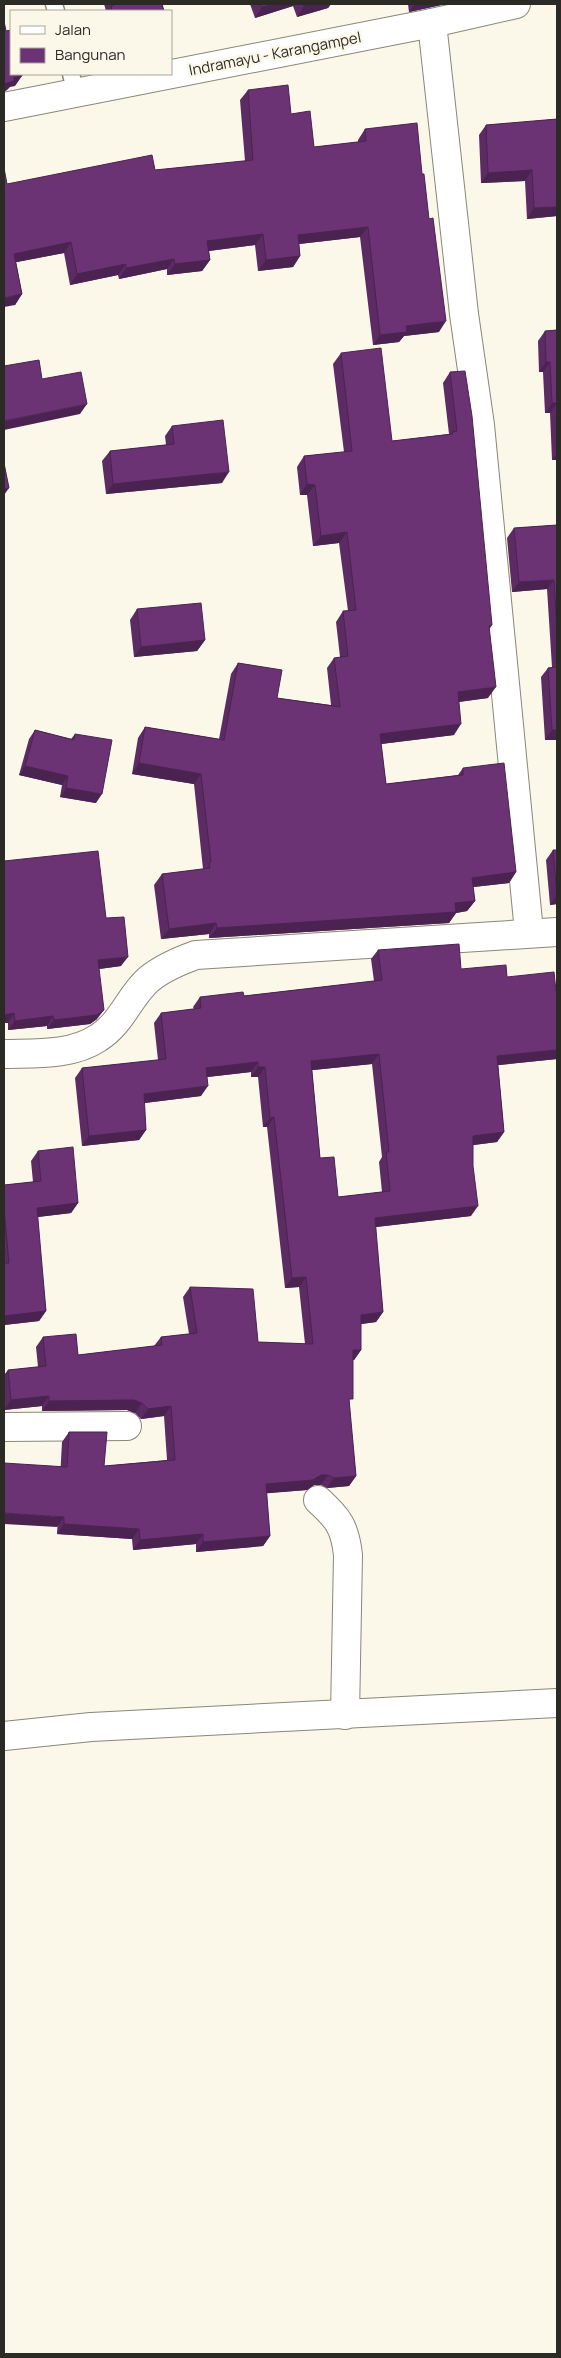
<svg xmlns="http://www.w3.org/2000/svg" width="561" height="2358" viewBox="0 0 561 2358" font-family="Manrope,sans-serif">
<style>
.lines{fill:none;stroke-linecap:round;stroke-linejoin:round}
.service-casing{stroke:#898779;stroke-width:19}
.minor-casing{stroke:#898779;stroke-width:30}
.service{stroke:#fff;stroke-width:16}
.minor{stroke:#fff;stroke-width:28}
.wall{fill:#5c2b64;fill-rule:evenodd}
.shaded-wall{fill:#4b2351}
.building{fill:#6b3274;stroke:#4b2351;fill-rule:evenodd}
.labels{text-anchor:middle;stroke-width:5;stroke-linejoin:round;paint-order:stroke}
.street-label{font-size:15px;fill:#2b2a24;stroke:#fbf8e9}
</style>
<rect width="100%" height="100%" fill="#fbf8e9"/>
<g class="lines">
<g class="service-casing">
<g id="service">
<polyline points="54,4 56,11"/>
<polyline points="71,74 76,93"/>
</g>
</g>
<g class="minor-casing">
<g id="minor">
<polyline points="432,23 464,314 480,425 529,932"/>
<polyline points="4,107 432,23 516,4"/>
<path d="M 4,1054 C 34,1053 71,1056 98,1038 C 122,1023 129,997 148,980 C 162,968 179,961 196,955 L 557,932"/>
<polyline points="4,1427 127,1426"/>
<path d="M 318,1500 C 338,1518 345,1527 348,1555 L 345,1715"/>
<polyline points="4,1736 91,1727 557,1703"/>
</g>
</g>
<use href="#service" class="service"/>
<use href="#minor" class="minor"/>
</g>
<g class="wall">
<polygon points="104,4 162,4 164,11 106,11"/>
<polygon points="250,4 331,4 328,8 297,17 293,6 255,18"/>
<polygon points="408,4 446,4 409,12"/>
<polygon points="248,90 291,114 314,147 358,142 358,140 365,129 439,332 404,336 399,342 373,345 360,237 299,244 300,256 293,267 258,271 255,245 209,251 210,260 202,271 167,275 167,269 119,279 118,275 70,285 64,253 16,262 22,294 15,305 7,184 155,170 245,161 240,100"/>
<polygon points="557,119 557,216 527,219 525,181 481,183 479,135 486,125"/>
<polygon points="557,330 557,460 552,460 550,413 545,413 543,372 539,372 538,341 545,331"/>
<polygon points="341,353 392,441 449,434 443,383 450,372 492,625 489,630 488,698 459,702 454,735 381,744 386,784 458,775 463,768 516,872 509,883 473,887 475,901 467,911 456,913 449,923 209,938 209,934 161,939 154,885 162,874 203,869 194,784 132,774 138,738 145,727 219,739 231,674 238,663 277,698 331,705 327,668 334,658 340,657 336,622 343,611 348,611 339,543 313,546 307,495 300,495 297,467 304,456 344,452 333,364"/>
<polygon points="172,426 222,483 106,494 102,461 110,451 166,445 165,436"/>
<polygon points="557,525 557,740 545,740 541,677 548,668 552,667 547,589 512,592 507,538 514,528"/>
<polygon points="137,609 205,640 197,651 134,657 130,620"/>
<polygon points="35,730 71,739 75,734 96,803 60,797 62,785 19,775 29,739"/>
<polygon points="553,850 557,850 557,904 550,905 546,860"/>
<polygon points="4,861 106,918 121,966 99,969 97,1019 90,1024 47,1029 47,1026 8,1030 8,1023 4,1023"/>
<path d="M 378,950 L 461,969 L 507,977 L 557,991 L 557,1059 L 498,1065 L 504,1132 L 497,1142 L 473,1145 L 471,1216 L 375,1227 L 383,1312 L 376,1322 L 361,1324 L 361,1350 L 354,1360 L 353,1360 L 349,1404 L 356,1476 L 349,1486 L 327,1488 L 321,1485 L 314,1485 L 307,1490 L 266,1493 L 270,1536 L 263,1546 L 196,1552 L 196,1544 L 133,1550 L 132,1539 L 57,1534 L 62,1442 L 69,1432 L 104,1466 L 167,1460 L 164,1416 L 141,1419 L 135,1413 L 127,1410 L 42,1411 L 42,1406 L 4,1410 L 4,1375 L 8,1370 L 38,1367 L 36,1347 L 43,1337 L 78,1355 L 154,1346 L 161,1337 L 189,1334 L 183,1297 L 190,1287 L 258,1342 L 305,1344 L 299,1287 L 285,1288 L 267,1127 L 263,1127 L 258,1077 L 251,1077 L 251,1072 L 207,1077 L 201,1096 L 144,1103 L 146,1130 L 139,1140 L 82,1146 L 75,1078 L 82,1068 L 158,1060 L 154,1023 L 161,1013 L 194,1009 L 193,1007 L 200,997 L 244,996 L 374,981 L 371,959 ZM 372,1064 L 382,1157 L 379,1162 L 382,1192 L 338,1197 L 320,1158 L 312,1070 Z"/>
<polygon points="38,1151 78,1203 71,1213 37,1217 46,1311 39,1321 4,1325 4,1185 33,1182 31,1161"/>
</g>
<g class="shaded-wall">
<polygon points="274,4 295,4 293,6 255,18 262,7"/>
<polygon points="313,4 331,4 328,8 297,17 304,6"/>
<polygon points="415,4 446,4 409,12"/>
<polygon points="22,76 15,86 10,87 7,90 4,92 4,84 14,77"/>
<polygon points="532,170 525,181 481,183 488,173"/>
<polygon points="557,207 557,216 527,219 534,208"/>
<polygon points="368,227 360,237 290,245 298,235"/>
<polygon points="263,234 255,245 200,252 207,241"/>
<polygon points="71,242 64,253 7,264 14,254"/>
<polygon points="300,256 293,267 258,271 266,260"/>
<polygon points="174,259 167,269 119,279 126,268"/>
<polygon points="210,260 202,271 167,275 175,264"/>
<polygon points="126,264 118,275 70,285 77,274"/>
<polygon points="22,294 15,305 4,307 4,298"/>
<polygon points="446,321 439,332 404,336 399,342 373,345 380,335 406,326"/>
<polygon points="546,362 550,362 543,372 539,372"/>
<polygon points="552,403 557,403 550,413 545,413"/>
<polygon points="87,404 80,414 4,430 4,421"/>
<polygon points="557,453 557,460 552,460"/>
<polygon points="229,472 222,483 106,494 113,484"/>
<polygon points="307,484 315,485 307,495 300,495"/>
<polygon points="9,488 4,495 4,489"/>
<polygon points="347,532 339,543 313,546 321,536"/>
<polygon points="554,580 547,589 512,592 519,582"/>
<polygon points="205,640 197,651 134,657 141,647"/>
<polygon points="496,687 488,698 450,703 458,692"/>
<polygon points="461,724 454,735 373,745 380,734"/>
<polygon points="552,730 557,730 557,740 545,740"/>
<polygon points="139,763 201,774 194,784 132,774"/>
<polygon points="25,766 68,776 62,785 19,775"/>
<polygon points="66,788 102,794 96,803 60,797"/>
<polygon points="516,872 509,883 465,888 472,878"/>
<polygon points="557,895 557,904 550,905"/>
<polygon points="475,901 467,911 456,913 449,923 209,938 217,928"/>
<polygon points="216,923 209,934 161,939 169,929"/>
<polygon points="128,957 121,966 92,970 98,960"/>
<polygon points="104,1010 97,1019 90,1024 47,1029 54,1020"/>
<polygon points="14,1013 8,1023 4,1023 4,1015"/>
<polygon points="53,1016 47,1026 8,1030 15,1021"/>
<polygon points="557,1050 557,1059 490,1066 497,1056"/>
<polygon points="379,1054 372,1064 304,1071 311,1061"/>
<polygon points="258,1062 251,1072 199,1078 206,1068"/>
<polygon points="258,1067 265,1067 258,1077 251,1077"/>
<polygon points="208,1086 201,1096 137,1104 144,1094"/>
<polygon points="274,1117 267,1127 263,1127 270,1118"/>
<polygon points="146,1130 139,1140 82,1146 89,1136"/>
<polygon points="504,1132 497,1142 466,1146 473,1136"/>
<polygon points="78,1203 71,1213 30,1218 37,1208"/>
<polygon points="478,1206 471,1216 368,1228 375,1218"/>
<polygon points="306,1277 299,1287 285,1288 292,1278"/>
<polygon points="46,1311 39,1321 4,1325 4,1316"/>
<polygon points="383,1312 376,1322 354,1325 361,1315"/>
<polygon points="353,1350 361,1350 354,1360 346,1360"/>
<polygon points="49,1396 42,1406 4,1410 11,1400"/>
<polygon points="134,1400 142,1403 135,1413 127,1410 42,1411 49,1401"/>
<polygon points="171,1406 164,1416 141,1419 148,1409"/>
<polygon points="321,1475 328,1475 321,1485 314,1485 307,1490 259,1494 266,1484"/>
<polygon points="356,1476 349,1486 327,1488 334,1478"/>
<polygon points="4,1513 64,1517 57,1527 4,1524"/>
<polygon points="64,1524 139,1529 132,1539 57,1534"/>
<polygon points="203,1534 196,1544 133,1550 140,1540"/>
<polygon points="270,1536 263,1546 196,1552 203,1542"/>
</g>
<g class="building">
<polygon points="114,4 162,4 164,11 112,11 111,6 114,5"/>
<polygon points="261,4 274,4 262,7"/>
<polygon points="303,4 313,4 304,6"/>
<polygon points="4,21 6,31 11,30 11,74 22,74 22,76 14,77 14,81 4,84"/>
<polygon points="288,85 291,114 310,111 314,147 366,141 365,129 417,123 422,174 424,174 429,219 433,218 446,321 406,326 407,332 380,335 368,227 298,235 300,256 266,260 263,234 207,241 210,260 175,264 174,259 126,268 126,264 77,274 71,242 14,254 22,294 4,298 4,168 7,184 152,155 155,170 253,160 248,90"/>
<polygon points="557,119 557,207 534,208 532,170 488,173 486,125"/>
<polygon points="557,330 557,406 557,403 552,403 550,362 546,362 545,331"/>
<polygon points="381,348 392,441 453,434 452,432 457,431 450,372 465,371 472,416 492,625 489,626 496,687 458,692 461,724 380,734 386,784 463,775 463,768 504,763 516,872 472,878 475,901 455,903 456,912 217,928 216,923 169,929 162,874 210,868 209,863 211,862 201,774 139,763 145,727 224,740 238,663 282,670 277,698 340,707 334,658 348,656 343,611 356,610 347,532 321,536 315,485 307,484 304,456 352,451 341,353"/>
<polygon points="39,360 42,379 81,372 87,404 4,421 4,366"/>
<polygon points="223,420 229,472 113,484 110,451 174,444 172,426"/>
<polygon points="4,463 9,488 4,489"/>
<polygon points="557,525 557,633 554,580 519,582 514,528"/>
<polygon points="201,603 205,640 141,647 137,609"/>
<polygon points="557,667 557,730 552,730 548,668"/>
<polygon points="35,730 74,740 75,734 112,740 102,794 66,788 68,776 25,766"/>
<polygon points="553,850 557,850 557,895"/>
<polygon points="98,851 106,918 124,917 128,957 98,960 104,1010 97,1015 54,1020 53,1016 15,1021 14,1013 4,1015 4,861"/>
<path d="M 459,944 L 461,969 L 506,965 L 507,977 L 554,972 L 556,991 L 557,991 L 557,1050 L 497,1056 L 504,1132 L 473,1136 L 473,1166 L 478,1206 L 375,1218 L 383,1312 L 361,1315 L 361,1350 L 353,1350 L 353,1399 L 349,1399 L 356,1476 L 334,1478 L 328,1475 L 321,1475 L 313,1480 L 266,1484 L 270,1536 L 203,1542 L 203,1534 L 140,1540 L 139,1529 L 64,1524 L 64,1517 L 4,1513 L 4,1463 L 67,1467 L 69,1432 L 107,1432 L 104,1466 L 175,1460 L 171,1406 L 148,1409 L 142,1403 L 134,1400 L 49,1401 L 49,1396 L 11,1400 L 8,1370 L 46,1366 L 43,1337 L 76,1334 L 78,1355 L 162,1345 L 161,1337 L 197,1333 L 190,1287 L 253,1289 L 258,1342 L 313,1344 L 306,1277 L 292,1278 L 274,1117 L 270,1118 L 265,1067 L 258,1067 L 258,1062 L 206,1068 L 208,1086 L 144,1094 L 146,1130 L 89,1136 L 82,1068 L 166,1059 L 161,1013 L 201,1008 L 200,997 L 243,992 L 244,996 L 382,980 L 378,950 ZM 379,1054 L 389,1152 L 386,1152 L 390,1191 L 338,1197 L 334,1157 L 320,1158 L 311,1061 Z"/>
<polygon points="73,1147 78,1203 37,1208 46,1311 4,1316 4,1263 9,1263 4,1209 4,1185 41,1181 38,1151"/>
</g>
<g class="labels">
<g class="street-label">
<text transform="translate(275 54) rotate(-11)" y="5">Indramayu - Karangampel</text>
</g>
</g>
<rect width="561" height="2358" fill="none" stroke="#2b2a24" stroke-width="10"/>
<rect x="10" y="10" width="162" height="65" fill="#fbf8e9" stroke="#a8a69a"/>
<rect x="20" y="26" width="25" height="8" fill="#ffffff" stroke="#a8a69a"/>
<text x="55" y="35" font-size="15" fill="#2b2a24">Jalan</text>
<rect x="20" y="48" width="25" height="15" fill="#6b3274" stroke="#a8a69a"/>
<text x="55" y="60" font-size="15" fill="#2b2a24">Bangunan</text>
</svg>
